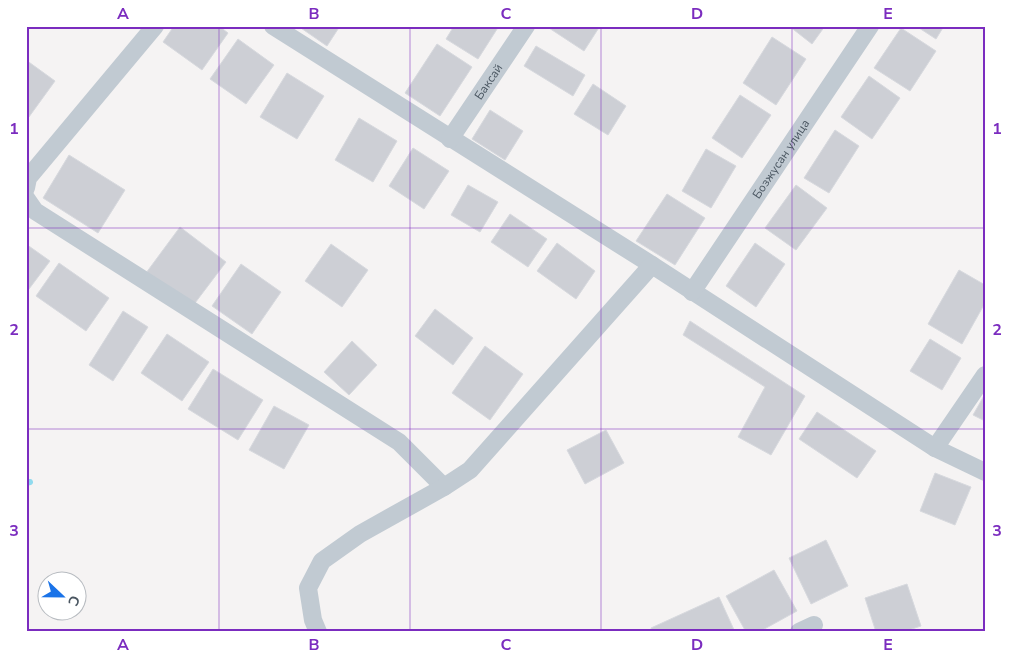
<svg xmlns="http://www.w3.org/2000/svg" width="1011" height="658" viewBox="0 0 1011 658" font-family="'Nunito Sans',sans-serif">
<style>
.lines{fill:none;stroke-linecap:round;stroke-linejoin:round}
.stream{stroke:#90daee;stroke-width:6}
.building{fill:#cdcfd5;stroke:#d7d9de}
.minor{stroke:#c1cad2;stroke-width:18}
.grid{fill:none;stroke:#7b2cbf;stroke-width:1;stroke-opacity:0.55}
.labels{text-anchor:middle;stroke-width:4.5;stroke-linejoin:round;paint-order:stroke}
.street-label{font-size:12px;fill:#4a5661;stroke:#fff}
.neatline{fill:none;stroke:#7b2cbf;stroke-width:2}
.grid-label{font-size:16px;text-anchor:middle;font-weight:bold;fill:#7b2cbf}
</style>
<rect width="100%" height="100%" fill="#f5f3f3"/>
<g class="lines">
<polyline class="stream" points="26,483 30,482"/>
</g>
<g class="building">
<polygon points="174,26 219,26 228,33 202,70 163,42"/>
<polygon points="298,26 340,26 327,46"/>
<polygon points="454,26 499,26 478,59 446,39"/>
<polygon points="550,26 600,26 584,51 549,28"/>
<polygon points="789,26 825,26 812,44"/>
<polygon points="916,26 944,26 936,39"/>
<polygon points="901,28 936,51 910,91 874,68"/>
<polygon points="772,37 806,59 776,105 743,83"/>
<polygon points="238,39 274,65 246,104 210,79"/>
<polygon points="437,44 472,67 440,116 405,93"/>
<polygon points="536,46 585,75 573,96 524,66"/>
<polygon points="26,60 55,81 26,121"/>
<polygon points="287,73 324,96 297,139 260,117"/>
<polygon points="869,76 900,98 872,139 841,117"/>
<polygon points="593,84 626,106 608,135 574,114"/>
<polygon points="740,95 771,115 742,158 712,138"/>
<polygon points="490,110 523,131 505,160 472,139"/>
<polygon points="359,118 397,141 373,182 335,160"/>
<polygon points="835,130 859,146 829,193 804,178"/>
<polygon points="413,148 449,171 424,209 389,186"/>
<polygon points="706,149 736,166 711,208 682,191"/>
<polygon points="69,155 125,190 98,233 43,198"/>
<polygon points="468,185 498,202 480,232 451,215"/>
<polygon points="796,185 827,208 796,250 765,228"/>
<polygon points="667,194 705,218 675,265 636,241"/>
<polygon points="510,214 547,239 528,267 491,242"/>
<polygon points="180,227 226,262 192,307 146,273"/>
<polygon points="557,243 595,271 576,299 537,271"/>
<polygon points="755,243 785,264 756,307 726,286"/>
<polygon points="26,244 50,261 26,293"/>
<polygon points="331,244 368,270 342,307 305,281"/>
<polygon points="59,263 109,298 86,331 36,296"/>
<polygon points="241,264 281,292 252,334 212,306"/>
<polygon points="959,270 985,285 985,303 962,344 928,324"/>
<polygon points="435,309 473,338 453,365 415,336"/>
<polygon points="123,311 148,327 113,381 89,365"/>
<polygon points="690,321 805,396 771,455 738,437 765,387 683,335"/>
<polygon points="167,334 209,362 182,401 141,373"/>
<polygon points="930,339 961,358 942,390 910,371"/>
<polygon points="352,341 377,365 349,395 324,372"/>
<polygon points="485,346 523,374 490,420 452,393"/>
<polygon points="213,369 263,400 238,440 188,409"/>
<polygon points="985,394 985,421 973,415"/>
<polygon points="274,406 309,425 284,469 249,450"/>
<polygon points="817,412 876,451 857,478 799,439"/>
<polygon points="606,430 624,463 585,484 567,450"/>
<polygon points="935,473 971,487 955,525 920,511"/>
<polygon points="826,540 848,586 811,604 789,558"/>
<polygon points="774,570 797,611 759,632 746,632 726,596"/>
<polygon points="907,584 921,626 903,632 876,632 865,598"/>
<polygon points="719,597 735,632 652,632 651,628"/>
</g>
<g class="lines">
<g class="minor">
<polyline points="273,26 652,265 935,448 985,472"/>
<path id="s1" d="M 450,139 L 526,26"/>
<polyline points="26,188 28,178 155,26"/>
<polyline points="26,198 35,211 399,442 444,487"/>
<path id="s2" d="M 692,292 L 870,26"/>
<polyline points="935,448 985,375"/>
<polyline points="318,632 313,620 308,588 322,561 360,534 444,487 470,470 652,265"/>
<polyline points="799,632 814,625"/>
</g>
</g>
<path class="grid" d="M 219,26 L 219,632M 410,26 L 410,632M 601,26 L 601,632M 792,26 L 792,632M 26,228 L 985,228M 26,429 L 985,429"/>
<g class="labels">
<g class="street-label">
<text dy="4" stroke="none"><textPath href="#s1" startOffset="69">Баксай</textPath></text>
<text dy="4" stroke="none"><textPath href="#s2" startOffset="160">Бозжусан улица</textPath></text>
</g>
</g>
<rect width="1011" height="658" fill="none" stroke="#ffffff" stroke-width="55"/>
<g transform="translate(62 596) rotate(112)"><circle r="24" fill="#ffffff" stroke="#b7bbc0"/>
<path d="M0-4L9 19L0 12L-9 19Z" fill="#1a73e8"/>
<text y="-8" font-size="14" font-weight="bold" text-anchor="middle" fill="#4a5661">С</text>
</g>
<rect x="28" y="28" width="956" height="602" class="neatline"/>
<g class="grid-label">
<text x="123" y="19">A</text>
<text x="314" y="19">B</text>
<text x="506" y="19">C</text>
<text x="697" y="19">D</text>
<text x="888" y="19">E</text>
<text x="14" y="134">1</text>
<text x="997" y="134">1</text>
<text x="14" y="335">2</text>
<text x="997" y="335">2</text>
<text x="14" y="536">3</text>
<text x="997" y="536">3</text>
<text x="123" y="650">A</text>
<text x="314" y="650">B</text>
<text x="506" y="650">C</text>
<text x="697" y="650">D</text>
<text x="888" y="650">E</text>
</g>
</svg>
